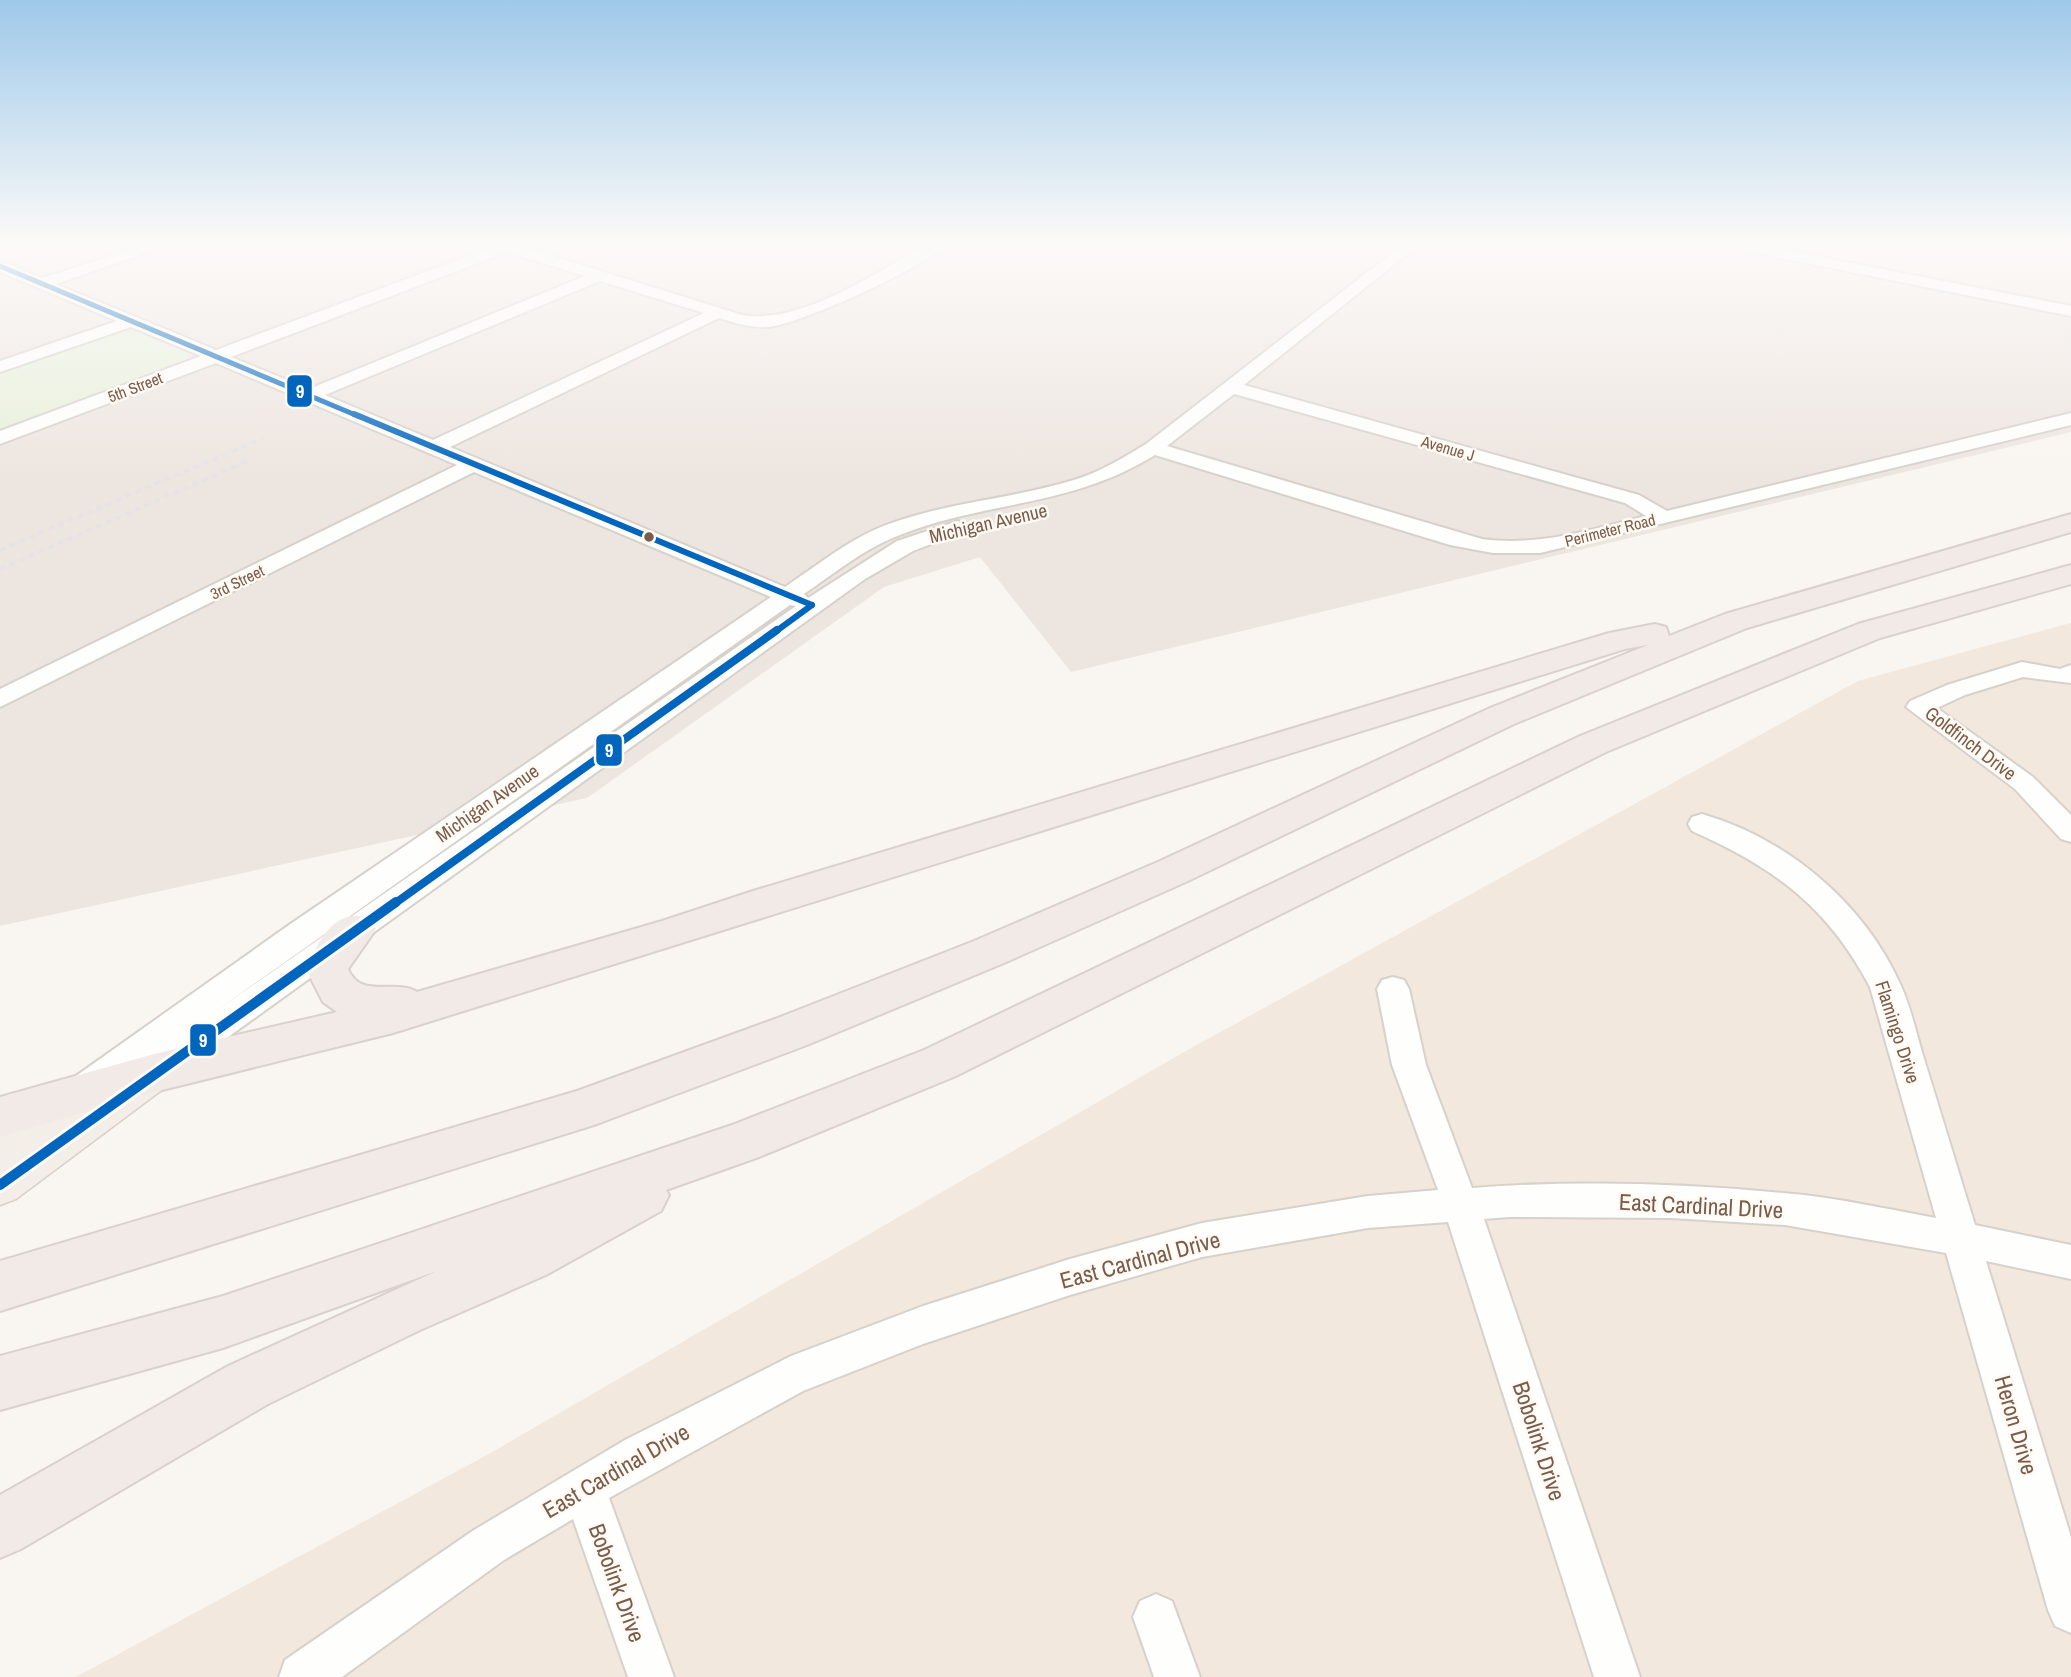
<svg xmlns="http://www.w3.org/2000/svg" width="2071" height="1677" viewBox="0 0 2071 1677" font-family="'Archivo Narrow',sans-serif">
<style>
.residential{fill:#f2e8de}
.industrial{fill:#ede5e0}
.green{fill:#e7f0db}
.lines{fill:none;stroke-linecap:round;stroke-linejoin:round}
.minor-casing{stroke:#d7d1cb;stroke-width:4}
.major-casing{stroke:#dad1cc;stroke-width:3}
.highway-casing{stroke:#dad1cc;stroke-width:4}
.minor{fill:#fefefd;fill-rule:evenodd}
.major{fill:#f3eee8;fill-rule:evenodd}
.highway{fill:#f2eae7;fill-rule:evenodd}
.rail{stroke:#e6e3e7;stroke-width:3.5;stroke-dasharray:6 4.5;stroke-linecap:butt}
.bus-1-far3-casing{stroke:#fffaf3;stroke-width:9}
.bus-1-far2-casing{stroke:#fffaf3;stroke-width:10}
.bus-1-far1-casing{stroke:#fffaf3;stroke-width:13}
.bus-1-casing{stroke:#fffaf3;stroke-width:16}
.bus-1-far3{stroke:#0065bd;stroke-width:5}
.bus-1-far2{stroke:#0065bd;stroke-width:6}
.bus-1-far1{stroke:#0065bd;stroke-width:8}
.bus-1{stroke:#0065bd;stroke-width:10}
.bus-dot{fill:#7a5c4d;stroke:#fffaf3;stroke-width:2.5}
.labels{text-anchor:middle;stroke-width:5;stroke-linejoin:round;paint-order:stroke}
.far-street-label{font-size:16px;fill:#7a5c4d;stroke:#fffaf3}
.street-label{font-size:19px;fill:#7a5c4d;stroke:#fffaf3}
.near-street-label{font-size:23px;fill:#7a5c4d;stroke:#fffaf3}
.line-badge{stroke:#fffaf3;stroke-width:2.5}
.badge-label{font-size:19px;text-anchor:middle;font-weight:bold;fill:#fff}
</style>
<rect width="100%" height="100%" fill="#f9f5f0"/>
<polygon class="residential" points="2071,623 2071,1677 76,1677 487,1455 1184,1052 1858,681"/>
<polygon class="industrial" points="0,243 518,243 553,254 580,243 1372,243 1394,248 1400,243 2071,243 2071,432 1071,672 980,557 884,587 587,798 0,926"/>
<polygon class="green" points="125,331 136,332 188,354 187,360 0,434 0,372"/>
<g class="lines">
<g class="minor-casing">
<g id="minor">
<path d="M 152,243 L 175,243 L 56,284 L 216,350 L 492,247 L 488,243 L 511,243 L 742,315 C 803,325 877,271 930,243 L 949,243 C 929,265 798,326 767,327 C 751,328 735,323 719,318 L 450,447 L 785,587 C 818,565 849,539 886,525 C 947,502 1012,499 1074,480 C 1100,472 1123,458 1146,444 L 1405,243 L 1421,243 L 1244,385 L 1639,495 L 1667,511 L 2071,413 L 2071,425 L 1540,553 L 1493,553 L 1450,545 L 1155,455 C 1069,508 988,500 900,535 C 865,548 835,573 804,594 L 808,598 L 897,541 L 958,521 L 969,527 L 965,531 L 913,551 L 865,579 L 174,1076 L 162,1080 L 150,1076 L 145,1066 L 148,1060 C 128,1075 102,1105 76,1096 L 71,1086 L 76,1076 L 289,925 L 771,597 L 474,472 L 0,707 L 0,689 L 457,465 L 216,363 L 0,444 L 0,431 L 201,356 L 131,327 L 0,372 L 0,361 L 117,321 L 0,272 L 0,261 L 42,278 ZM 507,252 L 585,276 L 309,389 L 231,357 ZM 600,281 L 704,313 L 433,440 L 325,395 ZM 1234,394 L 1625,503 L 1646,516 C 1592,529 1539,547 1482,539 L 1167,446 ZM 790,605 L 796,606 L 213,1013 Z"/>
<polygon points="1719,243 1749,243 2071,306 2071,316 1726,247"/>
<polygon points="2022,662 2060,669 2071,665 2071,683 2023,677 1965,695 1937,708 2033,777 2071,815 2071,842 2061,839 2015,789 1906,707 1910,701 1947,685"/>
<path d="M 1702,814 C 1788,839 1865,904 1901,986 C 1912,1010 1917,1037 1925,1062 C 1942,1116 1958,1171 1975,1225 L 2071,1245 L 2071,1279 L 1986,1261 L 2071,1537 L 2071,1633 L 2055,1626 L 2048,1610 L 1946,1253 L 1785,1225 L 1671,1218 L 1510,1217 L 1484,1219 L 1640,1677 L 1594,1677 L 1448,1222 L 1368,1228 L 1202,1257 L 1070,1295 L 923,1344 L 803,1391 L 609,1498 L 674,1677 L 628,1677 L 573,1519 L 504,1560 L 342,1677 L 279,1677 L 285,1660 L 474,1530 L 625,1440 L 791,1356 L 923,1306 L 1070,1259 L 1202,1223 L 1368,1196 L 1438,1190 L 1392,1065 L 1377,989 L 1382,980 L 1393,977 L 1404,980 L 1409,989 L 1426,1065 L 1472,1188 C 1575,1180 1681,1183 1783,1193 C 1834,1197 1886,1209 1936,1218 L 1870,987 C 1827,906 1775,868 1692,831 L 1688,824 L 1692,817 Z"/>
<polygon points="1156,1594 1172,1601 1200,1677 1154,1677 1133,1617 1140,1601"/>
</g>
</g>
<g class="major-casing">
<polygon id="major" points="148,1060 163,1065 169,1077 163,1089 16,1199 0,1205 0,1124 50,1089 65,1084 80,1089 85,1099 133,1065"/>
</g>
<g class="highway-casing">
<g id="highway">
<path d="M 2071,514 L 2071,532 L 1747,628 L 1514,724 L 1188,881 L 1004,963 L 807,1045 L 597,1124 L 0,1311 L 0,1261 L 577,1091 L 775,1019 L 974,941 L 1160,861 L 1490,708 L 1648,645 L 1625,649 L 393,1033 L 154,1092 L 0,1137 L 0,1097 L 154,1054 L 337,1012 L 323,1002 L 306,969 C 319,941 333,907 370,918 L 376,929 L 348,969 C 361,1000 395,978 417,992 L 662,921 L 753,891 L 1609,633 L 1655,624 L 1666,627 L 1669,636 L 1725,614 Z"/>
<polygon points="2071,565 2071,584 1880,638 1606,752 956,1076 759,1157 666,1190 669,1195 661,1211 546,1275 420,1330 268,1404 21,1549 0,1558 0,1495 228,1366 437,1271 223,1348 0,1410 0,1356 223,1296 732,1125 924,1050 1580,736 1858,624"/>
</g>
</g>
<use href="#minor" class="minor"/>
<use href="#major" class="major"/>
<use href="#highway" class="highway"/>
<g class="rail">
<polyline points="0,550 264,438"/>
<polyline points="0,569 250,460"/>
</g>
<g class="bus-1-far3-casing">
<polyline id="bus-1-far3" points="0,266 358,416"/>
</g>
<g class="bus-1-far2-casing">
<g id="bus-1-far2">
<polyline points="354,414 812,605"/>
<polyline points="775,632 812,605"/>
</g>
</g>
<g class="bus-1-far1-casing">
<polyline id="bus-1-far1" points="394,904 777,630"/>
</g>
<g class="bus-1-casing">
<polyline id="bus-1" points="0,1185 396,902"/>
</g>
<use href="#bus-1-far3" class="bus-1-far3"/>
<use href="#bus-1-far2" class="bus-1-far2"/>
<use href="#bus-1-far1" class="bus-1-far1"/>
<use href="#bus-1" class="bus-1"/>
</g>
<linearGradient id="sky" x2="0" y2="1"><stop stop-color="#9ec9e9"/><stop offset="0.51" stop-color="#fcfaf8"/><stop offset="1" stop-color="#fcfaf8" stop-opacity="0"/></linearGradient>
<rect width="2071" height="478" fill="url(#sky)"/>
<circle class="bus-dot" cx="649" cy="537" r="6"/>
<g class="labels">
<g class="far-street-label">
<text transform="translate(135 387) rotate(-21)" y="6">5th Street</text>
<text transform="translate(1448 448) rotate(16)" y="6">Avenue J</text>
<text transform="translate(1610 530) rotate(-14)" y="6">Perimeter Road</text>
<text transform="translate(237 582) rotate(-26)" y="6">3rd Street</text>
</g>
<g class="street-label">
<text transform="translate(988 523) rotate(-13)" y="7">Michigan Avenue</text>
<text transform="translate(1971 743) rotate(37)" y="7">Goldfinch Drive</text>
<text transform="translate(487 803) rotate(-35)" y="7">Michigan Avenue</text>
<text transform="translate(1898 1032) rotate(72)" y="7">Flamingo Drive</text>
</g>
<g class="near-street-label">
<text transform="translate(1701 1206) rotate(3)" y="8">East Cardinal Drive</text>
<text transform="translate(1140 1260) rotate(-15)" y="8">East Cardinal Drive</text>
<text transform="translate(2016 1425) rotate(74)" y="8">Heron Drive</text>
<text transform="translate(1539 1441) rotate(72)" y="8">Bobolink Drive</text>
<text transform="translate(616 1471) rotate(-30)" y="8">East Cardinal Drive</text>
<text transform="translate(617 1583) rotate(70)" y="8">Bobolink Drive</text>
</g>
</g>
<g class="line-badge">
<rect x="286" y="374" width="27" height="34" rx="7" fill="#0065bd"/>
<rect x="595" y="733" width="28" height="34" rx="7" fill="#0065bd"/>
<rect x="189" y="1023" width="28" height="34" rx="7" fill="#0065bd"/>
</g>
<g class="badge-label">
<text x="300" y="398">9</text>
<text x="609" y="757">9</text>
<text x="203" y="1047">9</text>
</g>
</svg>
